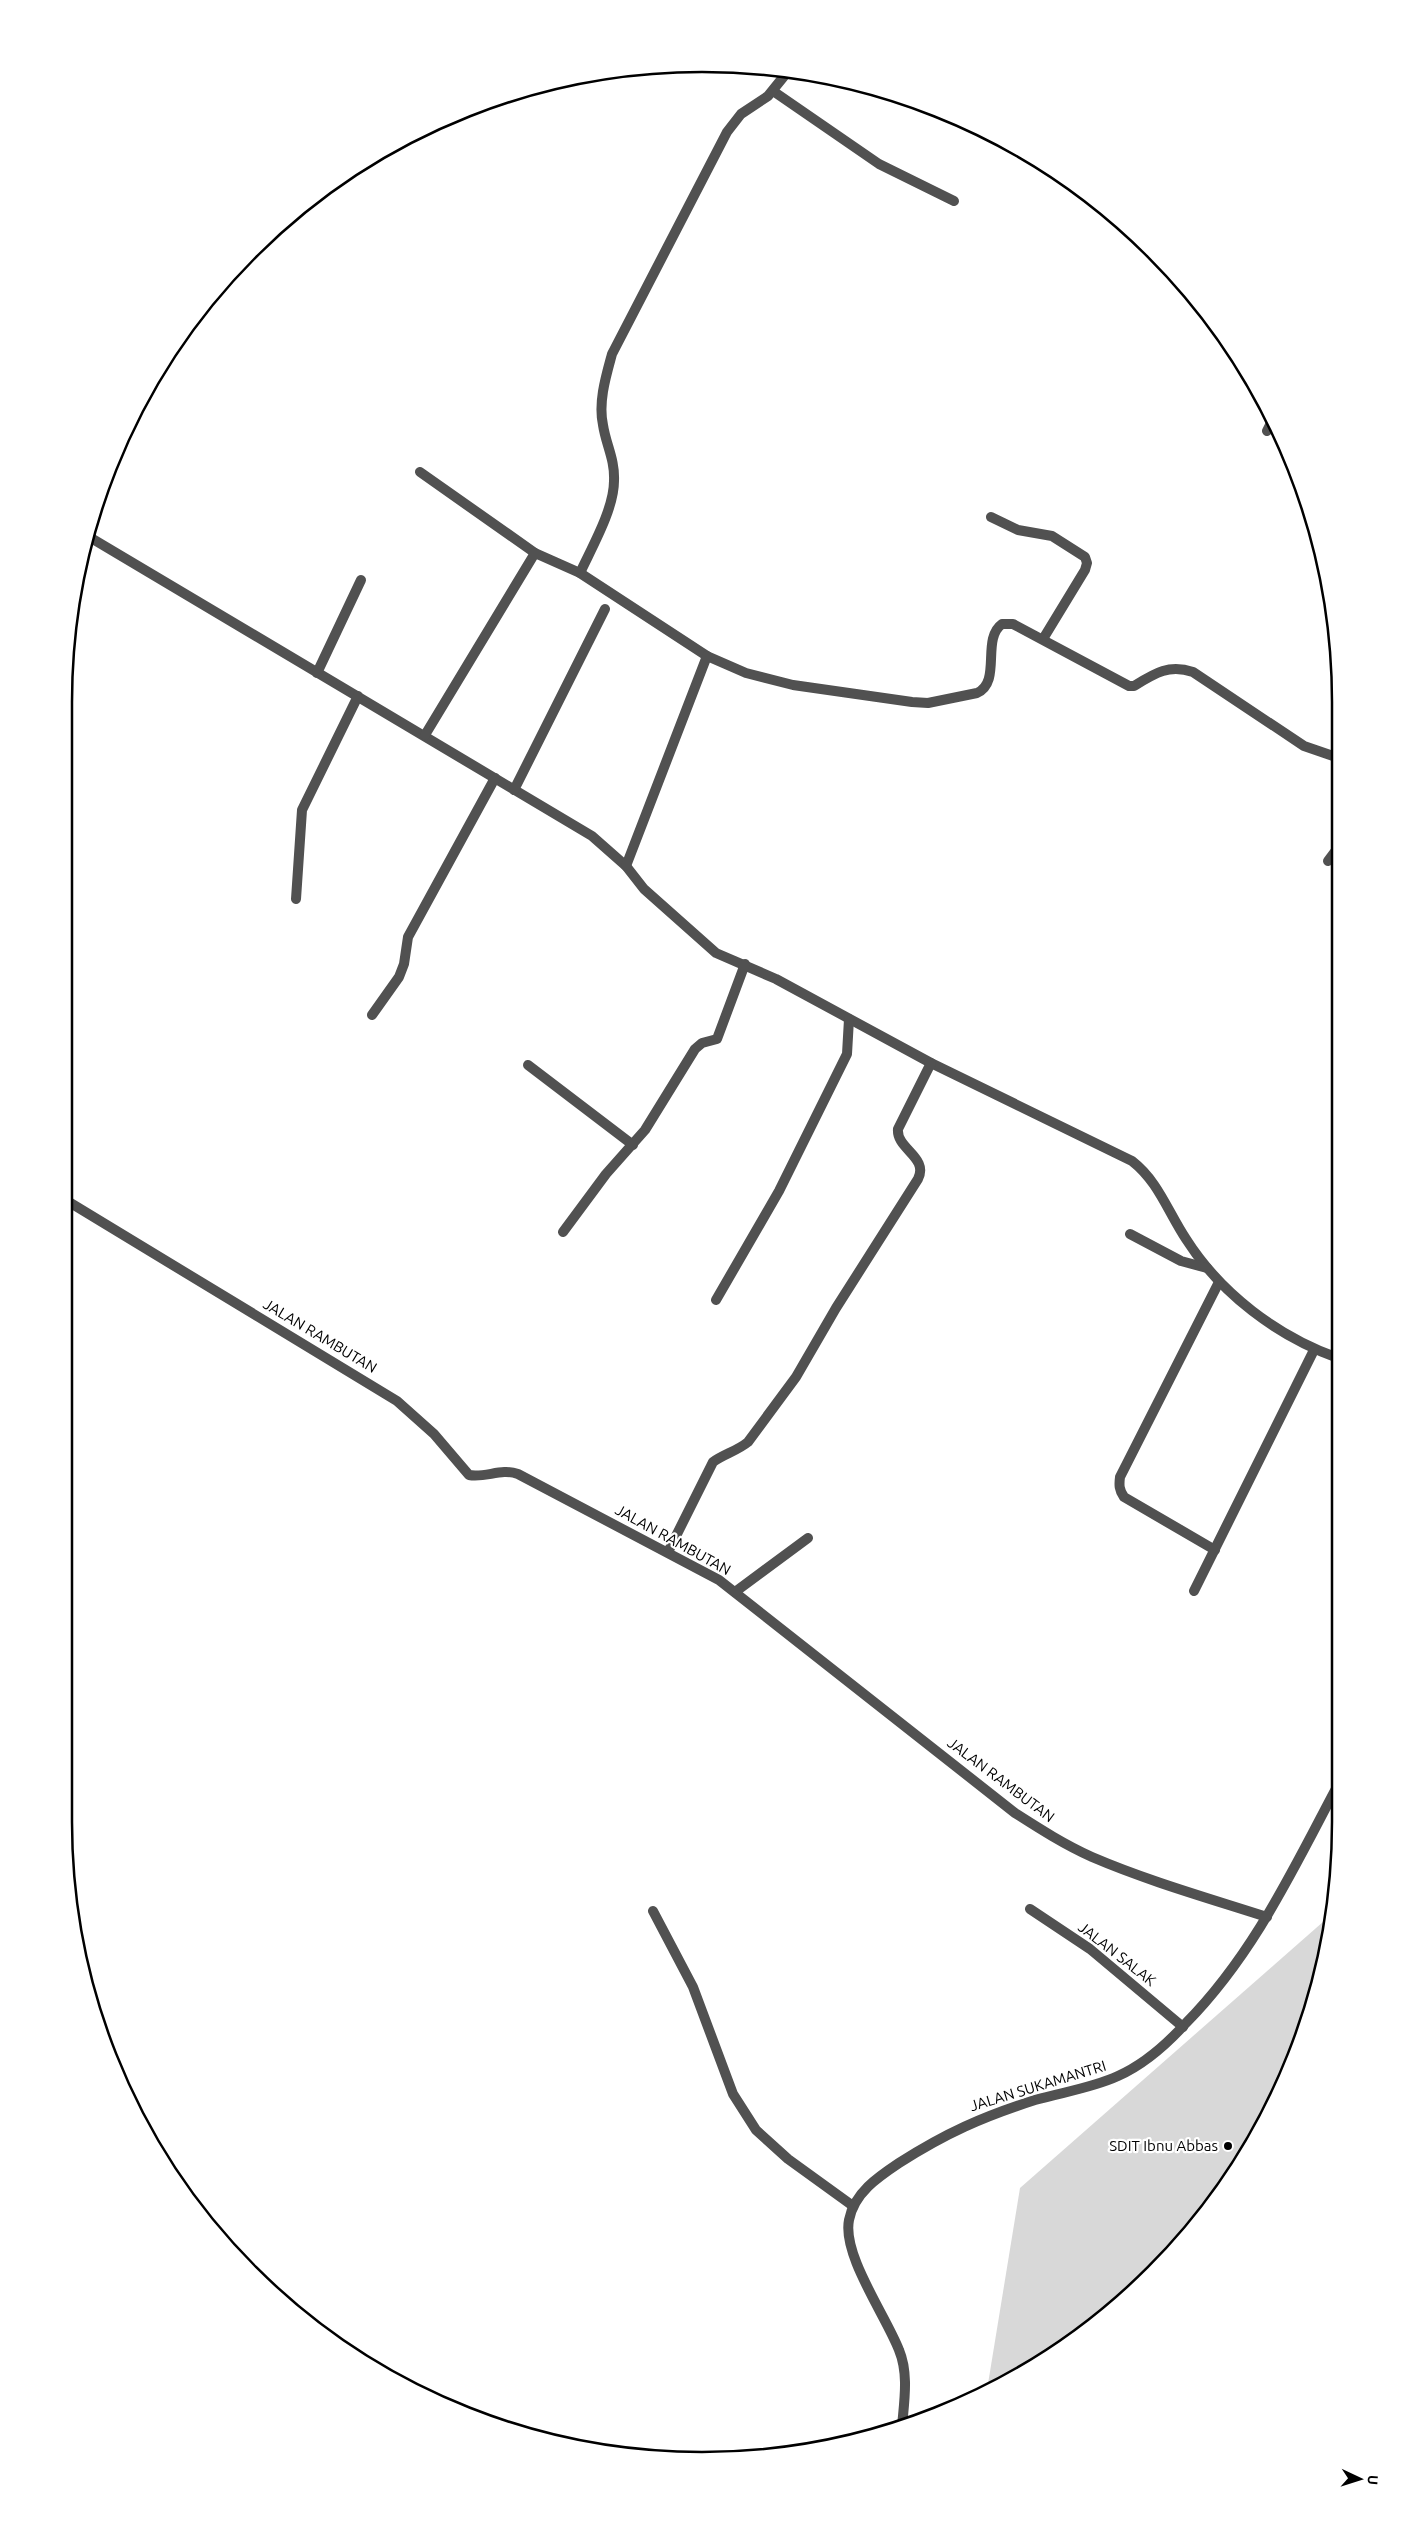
<svg xmlns="http://www.w3.org/2000/svg" width="1405" height="2524" viewBox="0 0 1405 2524" font-family="Ubuntu,sans-serif">
<style>
.green{fill:#d8d8d8}
.lines{fill:none;stroke-linecap:round;stroke-linejoin:round}
.service{stroke:#515151;stroke-width:10}
.minor{stroke:#515151;stroke-width:10}
.poi-dot{fill:#000;stroke:#fff;stroke-width:2}
.labels{text-anchor:middle;stroke-width:4.5;stroke-linejoin:round;paint-order:stroke}
.street-label{font-size:15px;fill:#000;stroke:#fff}
.poi-label{font-size:15px;fill:#000;stroke:#fff;text-anchor:end}
.rim{fill:none;stroke:#000;stroke-width:2.5}
</style>
<rect width="100%" height="100%" fill="#fff"/>
<polygon class="green" points="1332,1914 1319,1987 1256,2141 1209,2211 1124,2302 1057,2353 987,2390 1020,2188"/>
<g class="lines">
<polyline class="service" points="1328,861 1337,849"/>
<g class="minor">
<polyline points="773,91 879,164 954,201"/>
<polyline points="1267,431 1271,423"/>
<polyline points="420,472 535,553"/>
<polyline points="991,517 1018,530 1052,536 1085,557 1087,563 1085,570 1043,639"/>
<path d="M 86,535 L 592,836 L 626,866 L 644,889 L 716,953 L 776,979 L 931,1063 L 1132,1161 C 1158,1181 1168,1212 1186,1239 C 1221,1294 1277,1336 1338,1358"/>
<path d="M 580,573 C 592,547 614,509 614,481 C 615,459 606,445 603,425 C 598,402 606,376 612,354 L 727,132 L 741,114 L 768,96 L 789,70"/>
<polyline points="317,673 361,580"/>
<path d="M 425,735 L 535,553 L 580,573 L 707,656 L 746,673 L 793,685 L 912,702 L 928,703 L 977,693 C 1002,682 981,639 1002,624 L 1013,624 L 1129,686 L 1134,686 C 1155,673 1169,664 1193,672 L 1304,746 L 1336,757"/>
<polyline points="514,790 605,609"/>
<polyline points="626,866 707,656"/>
<polyline points="296,899 302,810 358,696"/>
<polyline points="372,1015 399,977 404,964 408,937 495,778"/>
<polyline points="528,1065 633,1145"/>
<path d="M 64,1199 L 397,1401 L 434,1434 L 469,1475 C 486,1478 501,1468 518,1474 L 719,1580 L 1015,1813 C 1040,1829 1065,1845 1092,1857 C 1148,1881 1208,1898 1267,1917"/>
<polyline points="563,1232 606,1174 645,1130 695,1049 702,1043 717,1039 745,964"/>
<polyline points="1130,1234 1181,1261 1207,1268"/>
<polyline points="716,1300 779,1191 847,1054 849,1019"/>
<path d="M 1215,1550 L 1124,1497 C 1119,1490 1119,1485 1120,1477 L 1219,1282"/>
<path d="M 668,1552 L 713,1462 C 724,1454 737,1451 748,1442 L 796,1377 L 836,1308 L 918,1179 C 929,1157 896,1149 898,1129 L 931,1063"/>
<polyline points="1194,1591 1314,1350"/>
<polyline points="735,1592 808,1538"/>
<polyline points="1030,1909 1090,1949 1183,2027"/>
<polyline points="653,1911 693,1987 733,2094 756,2130 788,2159 853,2206"/>
<path d="M 902,2427 C 904,2402 909,2374 899,2350 C 886,2316 842,2255 849,2220 C 854,2193 878,2177 899,2163 C 946,2133 982,2117 1035,2100 C 1063,2092 1092,2088 1118,2076 C 1145,2064 1167,2044 1186,2023 C 1255,1953 1294,1867 1340,1781"/>
</g>
</g>
<circle class="poi-dot" cx="1228" cy="2146" r="5"/>
<g class="labels">
<g class="street-label">
<text transform="translate(320 1336) rotate(31)" y="5">JALAN RAMBUTAN</text>
<text transform="translate(673 1540) rotate(29)" y="5">JALAN RAMBUTAN</text>
<text transform="translate(1001 1780) rotate(37)" y="5">JALAN RAMBUTAN</text>
<text transform="translate(1117 1954) rotate(38)" y="5">JALAN SALAK</text>
<text transform="translate(1038 2086) rotate(-17)" y="5">JALAN SUKAMANTRI</text>
</g>
<g class="poi-label">
<text x="1218" y="2151">SDIT Ibnu Abbas</text>
</g>
</g>
<path d="M0 0H1405V2524H0ZM702 72H702A630 630 0 0 1 1332 702V1822A630 630 0 0 1 702 2452H702A630 630 0 0 1 72 1822V702A630 630 0 0 1 702 72Z" fill="#fff" fill-rule="evenodd"/>
<path class="rim" d="M702 72H702A630 630 0 0 1 1332 702V1822A630 630 0 0 1 702 2452H702A630 630 0 0 1 72 1822V702A630 630 0 0 1 702 72Z"/>
<g transform="translate(1360 2479) rotate(94)" stroke="#ffffff" stroke-width="4" paint-order="stroke">
<path d="M0-4L9 19L0 12L-9 19Z" fill="#000000"/>
<text y="-8" font-size="14" font-weight="bold" text-anchor="middle" fill="#000000">U</text>
</g>
</svg>
